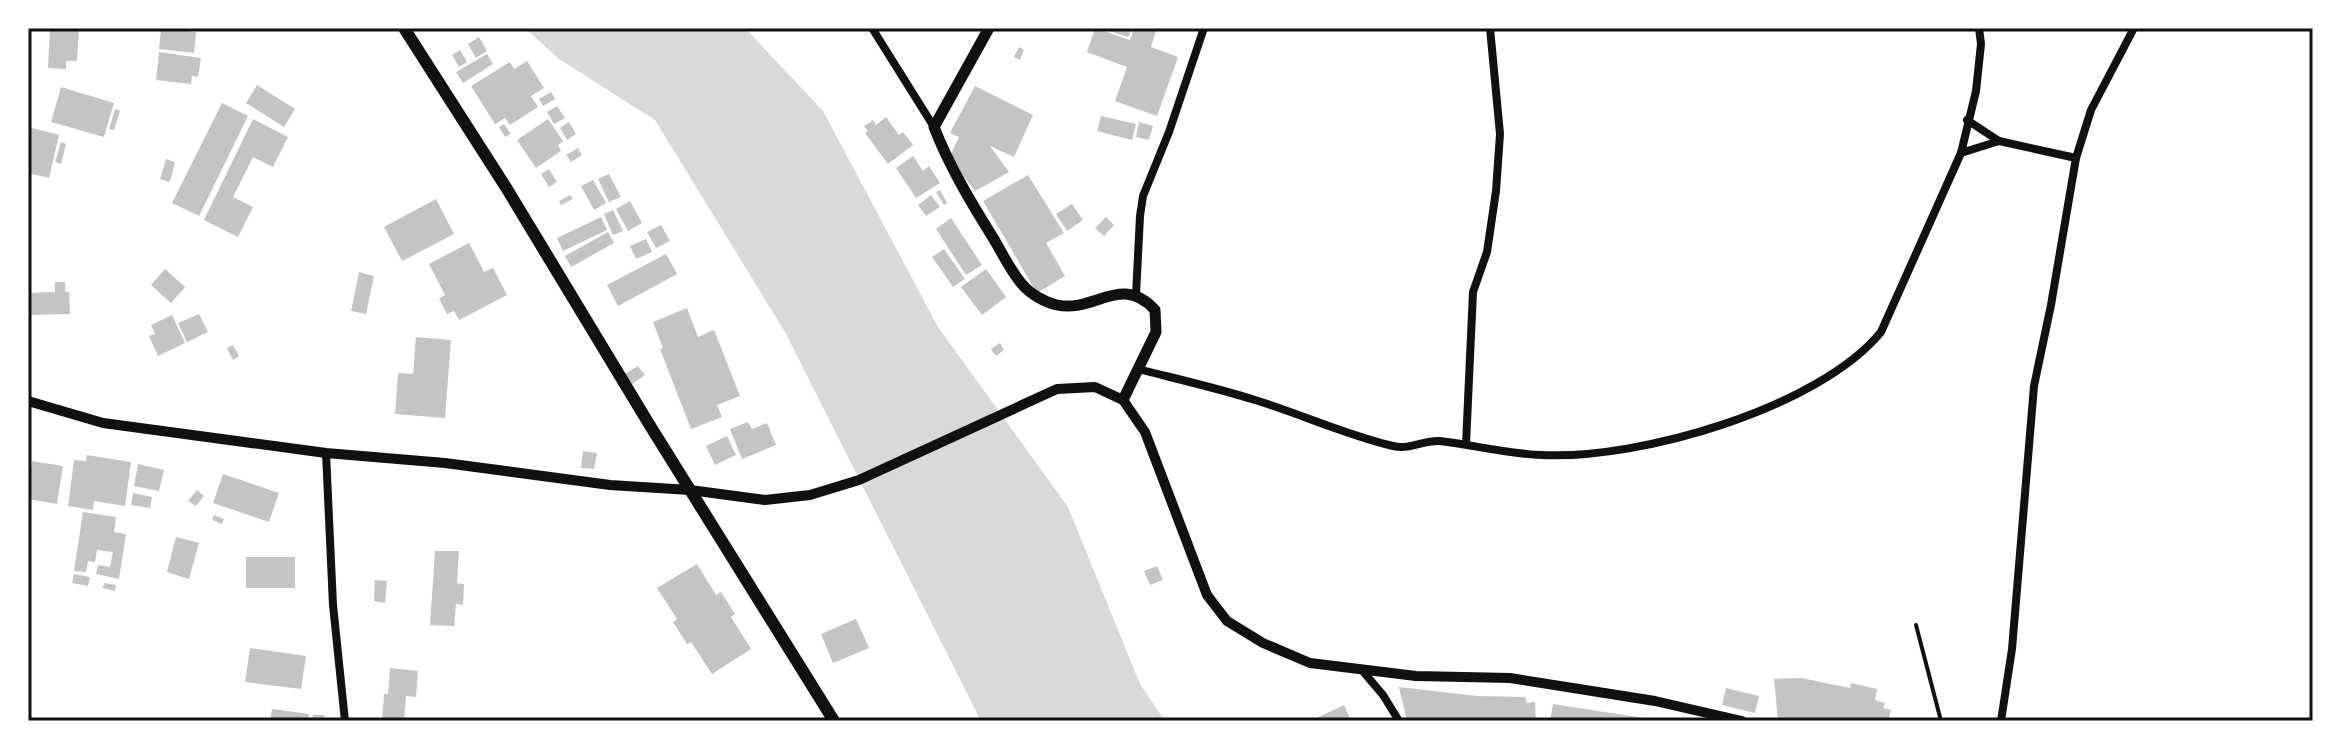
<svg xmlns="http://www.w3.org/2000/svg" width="2341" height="749" viewBox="0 0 2341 749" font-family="'PT Sans',sans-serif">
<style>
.water{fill:#d9d9d9}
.building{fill:#c4c4c4}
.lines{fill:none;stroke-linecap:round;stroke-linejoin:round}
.service{stroke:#111;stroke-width:4}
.minor{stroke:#111;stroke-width:8}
.tertiary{stroke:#111;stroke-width:10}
.secondary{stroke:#111;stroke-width:11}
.primary{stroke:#111;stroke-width:12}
.neatline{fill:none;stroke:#111;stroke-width:3}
</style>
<rect width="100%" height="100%" fill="#fff"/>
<polygon class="water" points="525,28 745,28 823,111 938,327 1068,507 1140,684 1165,721 981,721 785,332 655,120 559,59"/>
<g class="building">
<polygon points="50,28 79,28 77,61 66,61 66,69 48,68"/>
<polygon points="1095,28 1130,40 1134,28 1157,28 1151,47 1178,57 1157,116 1115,101 1127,67 1087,52"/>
<polygon points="1110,28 1124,28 1131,31 1128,37 1109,31"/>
<polygon points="161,29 196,32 194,53 159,49"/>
<polygon points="479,37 487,51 476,58 468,44"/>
<polygon points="1019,47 1024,50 1020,60 1014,57"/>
<polygon points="460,50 467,62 459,67 452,55"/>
<polygon points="159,52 201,58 198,77 192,76 191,84 156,80"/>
<polygon points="487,54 493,64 463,83 456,72"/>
<polygon points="527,61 544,88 531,96 538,107 510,125 505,118 495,124 471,86 510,62 514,69"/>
<polygon points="257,85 295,109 284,127 246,103"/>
<polygon points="975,86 1033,115 1014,157 990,146 1009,172 975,191 949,158 959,137 950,133"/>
<polygon points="61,87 114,103 104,137 51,122"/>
<polygon points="551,92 555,99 543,106 539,99"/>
<polygon points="222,103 248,116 199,216 172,203"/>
<polygon points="557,106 565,118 554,124 547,112"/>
<polygon points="115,109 120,111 114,130 109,129"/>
<polygon points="1101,116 1136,124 1132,140 1097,131"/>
<polygon points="886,117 899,135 903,132 913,145 888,164 865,133 868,131 864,126 873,120 876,125"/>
<polygon points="253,119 288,137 273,167 253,157 233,197 253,207 238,237 204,220"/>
<polygon points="548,119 563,141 558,145 561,151 536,168 517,140"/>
<polygon points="569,122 576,134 567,140 560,128"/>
<polygon points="1139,122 1153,126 1149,140 1136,137"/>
<polygon points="504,124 511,134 505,137 499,127"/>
<polygon points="32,128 59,135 49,178 28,173 28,134"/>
<polygon points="61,142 66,144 61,164 55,162"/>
<polygon points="578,148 582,155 571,162 566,155"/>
<polygon points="913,156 923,171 929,166 940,183 916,198 896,168"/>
<polygon points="166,159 175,162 170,182 160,179"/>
<polygon points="549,169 557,182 549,187 541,174"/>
<polygon points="609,174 621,197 609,202 598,179"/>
<polygon points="1028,175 1064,233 1046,243 1065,276 1037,293 983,201"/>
<polygon points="593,180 606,203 594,210 581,186"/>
<polygon points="940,190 947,203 944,205 936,192"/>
<polygon points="570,195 573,199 561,205 559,201"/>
<polygon points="931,195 940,207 926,216 918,205"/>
<polygon points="436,199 454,234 402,261 384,227"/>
<polygon points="630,201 642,223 628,231 616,209"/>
<polygon points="1072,204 1083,220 1067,231 1056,214"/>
<polygon points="613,210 623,231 613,235 604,214"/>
<polygon points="601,217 607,230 563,251 557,238"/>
<polygon points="1106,217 1114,225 1104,236 1095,228"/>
<polygon points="951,218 982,265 966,275 936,229"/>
<polygon points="661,225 670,241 656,248 647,232"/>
<polygon points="608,232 614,243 571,267 565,256"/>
<polygon points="646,239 652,252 636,259 630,246"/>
<polygon points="469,243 484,272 493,268 507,295 459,320 454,311 447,314 439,299 445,295 429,264"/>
<polygon points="944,249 965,279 953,287 932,257"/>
<polygon points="666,254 677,274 618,306 607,285"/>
<polygon points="165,269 185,287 171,303 151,285"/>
<polygon points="986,269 1006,297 982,315 961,287"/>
<polygon points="359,272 374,276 366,314 351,311"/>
<polygon points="55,282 65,282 65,292 69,292 70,314 28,315 28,293 55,292"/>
<polygon points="687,308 698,337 714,330 740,396 717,405 722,417 691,429 660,349 663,348 653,322"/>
<polygon points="199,314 208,332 187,342 178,323"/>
<polygon points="172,315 185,343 158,356 149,336 155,334 151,325"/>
<polygon points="416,337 451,340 445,418 395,414 398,373 413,374"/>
<polygon points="1000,343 1004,350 996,356 991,349"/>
<polygon points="233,345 239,356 233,360 227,348"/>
<polygon points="638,366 645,375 632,384 625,374"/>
<polygon points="748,422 752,429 767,423 776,445 742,459 730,429"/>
<polygon points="727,436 736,455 715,465 706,446"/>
<polygon points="583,451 597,453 594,469 581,468"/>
<polygon points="87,455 131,462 125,506 94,501 93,510 68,506 74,460 86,461"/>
<polygon points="32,461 63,466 57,504 28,499"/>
<polygon points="138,464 164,470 159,491 134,486"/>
<polygon points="223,474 279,493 269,522 213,503"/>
<polygon points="197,490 204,496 196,506 188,501"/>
<polygon points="133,493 152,497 150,508 131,505"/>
<polygon points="83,512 116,517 114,532 126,534 119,579 96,574 98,565 110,567 113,552 97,550 95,562 88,561 86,572 74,571"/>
<polygon points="214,515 224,519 222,524 212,520"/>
<polygon points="176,537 199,543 189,579 167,572"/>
<polygon points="435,551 459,551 457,583 464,584 463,605 456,604 454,626 430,625"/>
<rect x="246" y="557" width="49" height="31"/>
<polygon points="697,564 716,595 721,592 735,614 731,617 751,649 712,674 691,642 687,644 673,622 677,619 657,588"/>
<polygon points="1157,566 1163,580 1150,585 1144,571"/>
<polygon points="74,574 90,577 88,586 72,583"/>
<polygon points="375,580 387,581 385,603 374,601"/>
<polygon points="104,583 116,585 115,591 103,588"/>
<polygon points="856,619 869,648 833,663 821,634"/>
<polygon points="250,648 306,656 301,689 245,682"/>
<polygon points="390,668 418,671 416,697 406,696 404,721 382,721 384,694 388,694"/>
<polygon points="1801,678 1850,688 1851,683 1877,689 1875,700 1885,703 1883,708 1891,710 1888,721 1778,720 1774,679"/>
<polygon points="1399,687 1477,696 1525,697 1527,703 1535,702 1536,721 1407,721"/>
<polygon points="1726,688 1759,696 1755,713 1722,705"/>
<polygon points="1553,704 1650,719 1650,721 1550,721"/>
<polygon points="1344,705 1351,721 1310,721"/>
<polygon points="272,709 309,714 308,721 270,721"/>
<rect x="313" y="715" width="11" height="6"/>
</g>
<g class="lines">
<polyline class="service" points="1916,625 1941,721"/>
<g class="minor">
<polyline points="872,28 934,127"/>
<polyline points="1967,120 1999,141"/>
<polyline points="1961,153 1999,141 2076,158"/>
<polyline points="1136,295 1140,216 1143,196 1169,132 1204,28"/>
<path d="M 1138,369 C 1177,379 1217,388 1255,400 C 1301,414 1346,435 1393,446 C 1411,450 1423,440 1440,441 C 1474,445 1508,454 1542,455 C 1639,460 1819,408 1881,332 L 1961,153 L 1976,91 L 1981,44 L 1979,28"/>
<polyline points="1466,444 1473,292 1487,252 1496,191 1500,134 1490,28"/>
<polyline points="326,453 333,605 345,721"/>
<polyline points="1361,669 1383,695 1399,721"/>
<polyline points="2001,721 2012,649 2034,386 2051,305 2076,158 2091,110 2134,28"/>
</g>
<polyline class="tertiary" points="28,401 103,423 326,453 445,463 610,485 690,490 765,500 810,495 859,480 1057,389 1095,387 1123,400 1145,432 1207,595 1227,621 1263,643 1310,663 1416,676 1510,678 1655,701 1742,721"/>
<path class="secondary" d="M 989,28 L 934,127 C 950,168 972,204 995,241 C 1003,255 1011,271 1021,283 C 1030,294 1044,302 1057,305 C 1095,313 1121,273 1155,310 L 1156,332 L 1123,400"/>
<polyline class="primary" points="404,28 507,189 649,424 834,721"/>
</g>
<rect width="2341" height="749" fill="none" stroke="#ffffff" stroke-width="60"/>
<rect x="30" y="30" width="2281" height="689" class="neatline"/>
</svg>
